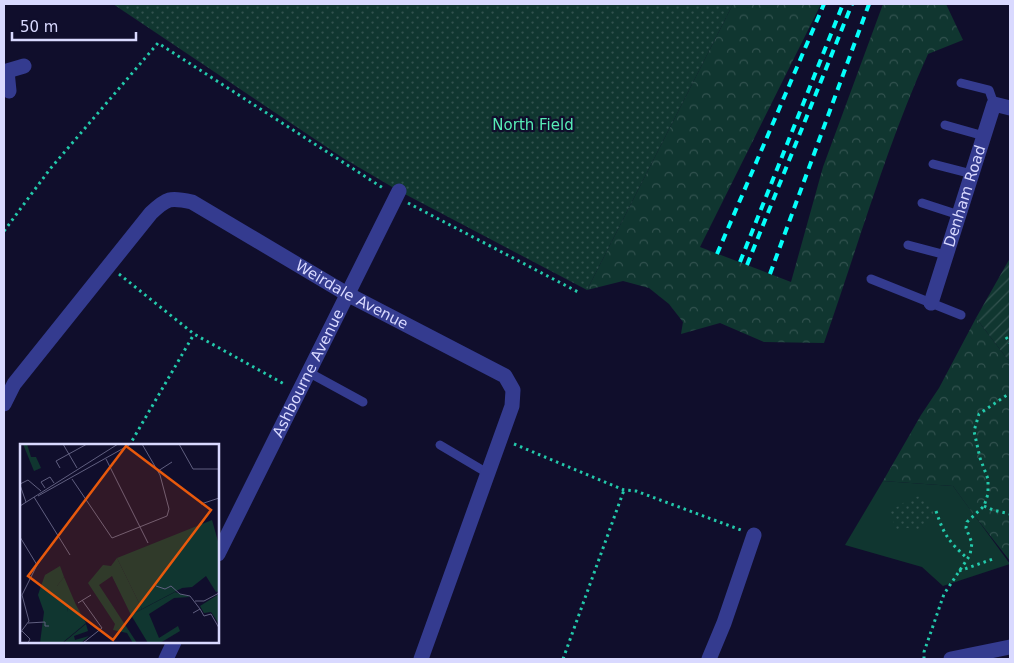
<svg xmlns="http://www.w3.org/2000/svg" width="1014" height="663" viewBox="0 0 1014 663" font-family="'DejaVu Sans',sans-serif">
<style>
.grass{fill:#103630}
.forest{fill:url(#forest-crowns)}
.park{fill:url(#park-dots)}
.garden{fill:url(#garden-furrows)}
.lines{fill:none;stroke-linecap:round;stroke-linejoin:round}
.path{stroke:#23c9ab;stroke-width:3;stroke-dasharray:2.5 4;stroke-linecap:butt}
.lane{stroke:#343b8f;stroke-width:9}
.street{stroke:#343b8f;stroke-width:15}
.rail{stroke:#05fffb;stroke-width:4;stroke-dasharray:8 6;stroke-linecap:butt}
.labels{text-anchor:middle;stroke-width:4.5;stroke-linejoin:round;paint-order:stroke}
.park-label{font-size:15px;fill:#57ecb6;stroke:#100e2c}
.street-label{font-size:15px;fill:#d9d9ff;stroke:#100e2c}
.inset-road{fill:none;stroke:#605f80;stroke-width:1}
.view{fill:#e8590c;fill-opacity:0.15;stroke:#e8590c;stroke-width:2.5}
.inset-edge{fill:none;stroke:#d9d9ff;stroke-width:2.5}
</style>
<defs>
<pattern id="forest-crowns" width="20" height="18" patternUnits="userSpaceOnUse" patternTransform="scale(1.25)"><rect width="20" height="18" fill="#103630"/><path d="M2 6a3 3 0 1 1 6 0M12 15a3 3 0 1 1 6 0" fill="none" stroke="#32524f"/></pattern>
<pattern id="park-dots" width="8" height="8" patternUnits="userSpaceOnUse" patternTransform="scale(1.25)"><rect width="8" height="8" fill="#103630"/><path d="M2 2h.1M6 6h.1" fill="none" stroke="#32524f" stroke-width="1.8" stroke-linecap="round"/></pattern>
<pattern id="garden-furrows" width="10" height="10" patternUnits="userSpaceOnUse" patternTransform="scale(1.25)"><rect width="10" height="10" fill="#103630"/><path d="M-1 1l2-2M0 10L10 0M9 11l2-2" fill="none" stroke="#32524f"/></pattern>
</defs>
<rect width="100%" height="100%" fill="#100e2c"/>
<polygon class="grass" points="883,481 953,486 1010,564 943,586 922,567 845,545"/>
<g class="forest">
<path d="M 733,4 L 821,4 L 700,247 L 791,282 L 823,167 L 883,4 L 946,4 L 963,40 L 928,54 C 886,147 858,246 824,343 L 764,342 L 720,323 L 681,334 L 683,322 L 669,304 L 649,288 L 623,281 L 587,290 Z"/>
<polygon points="976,318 1008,360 1010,359 1010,561 974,515 953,486 883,481 921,415 939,388"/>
</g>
<g class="park">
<polygon points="113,4 733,4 587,290 399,191 343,158"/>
<path d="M 920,496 C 937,504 937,519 922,530 L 907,528 L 896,530 L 890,510 C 902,506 907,498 920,496 Z"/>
</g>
<polygon class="garden" points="1010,258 1010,359 1008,360 976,318"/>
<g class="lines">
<g class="path">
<polyline points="408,203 580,293"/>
<polyline points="4,231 50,169 158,43 383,188"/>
<polyline points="119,274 194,334 286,385"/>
<polyline points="1006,337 1010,343"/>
<polyline points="514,444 624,490 636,491 741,530"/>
<polyline points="129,446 194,334"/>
<polyline points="984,506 993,510 1010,514"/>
<path d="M 936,511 C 944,535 949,542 967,558"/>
<polyline points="959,571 993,559"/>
<polyline points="563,659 624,490"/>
<polyline points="924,659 924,652 944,594 970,555 972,543 966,528 967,522 984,506 988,494 988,479 980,458 974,431 979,414 1010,393"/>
</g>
<g class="lane">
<polyline points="961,83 989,90 994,104"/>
<polyline points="945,125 984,136"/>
<polyline points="933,164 972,174"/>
<polyline points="922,203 959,215"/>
<polyline points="908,245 946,255"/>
<polyline points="871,279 961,315"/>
<polyline points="308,372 363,402"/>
<polyline points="440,445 489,474"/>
</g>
<g class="street">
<polyline points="9,91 7,71 24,66"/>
<path id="s1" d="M 931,303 L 994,104 L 1010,108"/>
<path id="s2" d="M 4,404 L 14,384 L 151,213 C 167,198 170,197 192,202 L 347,294 L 505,376 L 513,390 L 512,406 L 421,659"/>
<path id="s3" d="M 218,554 L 399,191"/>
<polyline points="166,659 174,642"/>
<polyline points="709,659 724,623 754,535"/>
<polyline points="951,659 1010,647"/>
</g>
<g class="rail">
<polyline points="717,254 824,4"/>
<polyline points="740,262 843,4"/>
<polyline points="747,265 852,4"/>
<polyline points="770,274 869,4"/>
</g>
</g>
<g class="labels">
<g class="park-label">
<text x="533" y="130">North Field</text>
</g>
<g class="street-label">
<text dy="5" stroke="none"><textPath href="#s1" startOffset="112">Denham Road</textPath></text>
<text dy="5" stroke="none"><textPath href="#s2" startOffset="472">Weirdale Avenue</textPath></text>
<text dy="5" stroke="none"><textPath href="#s3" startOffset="202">Ashbourne Avenue</textPath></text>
</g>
</g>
<g transform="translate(20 444)">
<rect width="199" height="199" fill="#100e2c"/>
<path d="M 40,122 L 44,133 L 37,142 L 21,142 L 25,131 ZM 155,148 L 170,153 L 154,154 L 129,170 L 139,194 L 158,182 L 160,187 L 140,199 L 128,199 L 111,171 ZM 66,180 L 68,187 L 54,192 L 55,196 L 69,192 L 62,198 L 43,199 Z" fill="#103630"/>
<path d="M 3,0 L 7,0 L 11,13 L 16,13 L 21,24 L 14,27 ZM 97,114 L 122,165 L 111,171 L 92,132 L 79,141 L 117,199 L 113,199 L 107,189 L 93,186 L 95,180 L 68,139 L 83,121 L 91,122 ZM 44,133 L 56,161 L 48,161 L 47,168 L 24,168 L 18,151 L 21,142 L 37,142 Z" fill="#103630"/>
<path d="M 192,76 L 199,101 L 199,147 L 196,148 L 186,132 L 172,143 L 162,144 L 122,165 L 97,114 Z" fill="#103630"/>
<path d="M 199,150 L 199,180 L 191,168 L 184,169 L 180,162 ZM 48,161 L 56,161 L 66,179 L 42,199 L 20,199 L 24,168 L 47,168 Z" fill="#103630"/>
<path class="inset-road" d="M 43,0 L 57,24M 159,0 L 173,25 L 199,25M 86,15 L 128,99M 40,24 L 36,17 L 67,0M 138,27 L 152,18M 52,35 L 92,94 L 147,72 L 149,65 L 140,31 L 122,0M 0,40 L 8,36 L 21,47M 0,41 L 6,58M 25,44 L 21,38 L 30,33 L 34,39M 18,52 L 111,0M 14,53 L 50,111M 181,60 L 199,54M 0,62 L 98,0M 0,93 L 17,121 L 2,151 L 9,177 L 0,189M 136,142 L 145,145 L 151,142 L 160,150 L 170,152 L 180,165M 62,156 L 82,184 L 63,199M 175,157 L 184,157 L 199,149M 58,159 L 71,151M 173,169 L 180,165 L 184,172 L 191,170 L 199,184M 8,179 L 25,178 L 25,182 L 29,182M 2,187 L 10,195 L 8,199"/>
<path class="view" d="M 106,2 L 191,66 L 93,196 L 8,132 Z"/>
<rect width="199" height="199" class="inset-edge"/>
</g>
<rect width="1014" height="663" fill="none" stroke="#d9d9ff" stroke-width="10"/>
<path d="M12 32v8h124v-8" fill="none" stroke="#d9d9ff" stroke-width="2.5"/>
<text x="20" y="32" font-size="15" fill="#d9d9ff" stroke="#100e2c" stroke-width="4" paint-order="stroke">50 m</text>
</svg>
